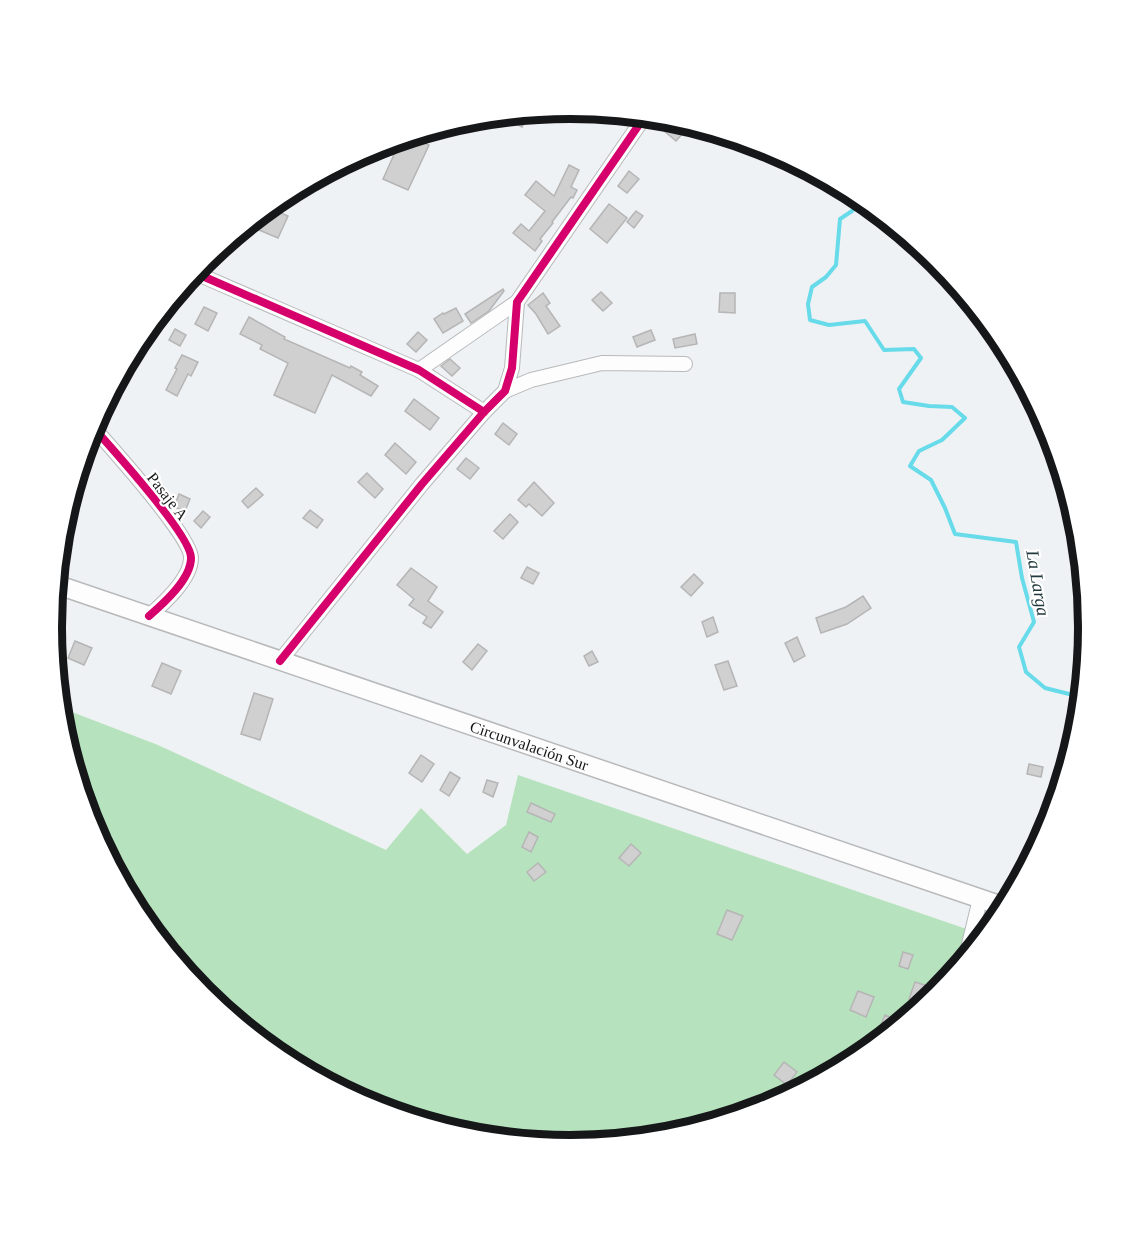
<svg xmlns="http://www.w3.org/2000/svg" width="1139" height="1254" viewBox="0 0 1139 1254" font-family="Georgia,serif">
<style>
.green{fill:#b6e3be}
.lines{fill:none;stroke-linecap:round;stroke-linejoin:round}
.stream{stroke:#67dbe9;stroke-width:4}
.building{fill:#d0d0d1;stroke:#b5b5b5;stroke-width:1.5}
.minor-casing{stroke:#b7b9bb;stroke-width:16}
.major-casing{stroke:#b7b9bb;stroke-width:21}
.minor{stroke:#fdfdfd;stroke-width:14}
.major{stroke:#fdfdfd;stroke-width:18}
.cycleway-casing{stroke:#fff;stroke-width:11}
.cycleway{stroke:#d6006c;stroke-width:8}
.labels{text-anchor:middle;stroke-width:4.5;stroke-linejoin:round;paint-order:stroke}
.street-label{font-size:16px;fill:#161719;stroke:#fff}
.water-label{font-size:18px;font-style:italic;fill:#20393d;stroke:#fff}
.rim{fill:none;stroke:#161719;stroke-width:8}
</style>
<rect width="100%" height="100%" fill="#eff2f4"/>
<polygon class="green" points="59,707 158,745 386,850 421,808 467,854 506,825 518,775 984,935 936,994 857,1058 768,1106 670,1136 569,1145 468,1135 371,1106 281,1058 203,993 138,915 90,825 61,728"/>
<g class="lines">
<polyline class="stream" points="862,199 852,211 840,219 836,265 826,277 812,287 808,304 810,320 829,325 865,321 884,350 914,349 921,358 899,389 903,402 929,406 952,407 965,418 942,440 919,451 910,466 931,480 945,508 955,534 1016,542 1022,578 1034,622 1019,647 1026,672 1045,688 1081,697"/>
</g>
<g class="building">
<polygon points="531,112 522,127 500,115 527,113"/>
<polygon points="665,118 667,118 684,132 676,141 658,126"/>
<polygon points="410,136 429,145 408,190 383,179 401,139"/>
<polygon points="569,165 579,170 571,187 577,190 573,198 571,197 552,222 553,223 540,239 542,241 535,251 513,233 521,224 529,231 545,211 525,195 536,181 554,196"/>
<polygon points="629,171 639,179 627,193 618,186"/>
<polygon points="609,204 627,218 607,243 590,229"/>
<polygon points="268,207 288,216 278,238 247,225"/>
<polygon points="636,211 643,216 634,228 627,222"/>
<polygon points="503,289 504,291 489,311 471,323 465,314"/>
<polygon points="601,292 612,303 603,311 592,300"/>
<polygon points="543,293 550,303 546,306 560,326 548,334 536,314 528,305"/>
<polygon points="720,293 735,293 735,313 719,312"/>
<polygon points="204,307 217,313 208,331 195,324"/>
<polygon points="456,308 463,321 443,333 434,319 443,313 444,314"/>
<polygon points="249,317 285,337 284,339 350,368 351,366 362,372 360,375 378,386 371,396 332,375 315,413 274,395 288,363 260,349 262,345 240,334"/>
<polygon points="175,329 186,335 180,346 169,340"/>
<polygon points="651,330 655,340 637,347 633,337"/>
<polygon points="418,332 427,340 416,352 407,344"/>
<polygon points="695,334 697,344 675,348 673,339"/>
<polygon points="182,355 198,362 191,376 188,374 177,396 166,390 177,369 175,368"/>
<polygon points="450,359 460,368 452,376 441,366"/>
<polygon points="414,399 439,418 430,430 405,411"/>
<polygon points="503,423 517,434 509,445 495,434"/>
<polygon points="395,443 416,462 406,474 385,455"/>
<polygon points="466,458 479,468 470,479 457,469"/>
<polygon points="367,473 383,489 375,498 358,482"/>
<polygon points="534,482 554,503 542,516 529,504 526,507 518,500"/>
<polygon points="256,488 263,495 248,508 242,501"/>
<polygon points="179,494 190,499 185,511 174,507"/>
<polygon points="310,510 323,520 317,528 303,518"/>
<polygon points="203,511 210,517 201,528 194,521"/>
<polygon points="510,514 518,522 503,539 494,531"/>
<polygon points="527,567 539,573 533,584 521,578"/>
<polygon points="411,568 437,587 428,601 443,612 431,628 423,623 427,617 409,605 414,599 397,585"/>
<polygon points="694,574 703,583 691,596 681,587"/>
<polygon points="863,596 871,608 847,624 821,633 816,618 846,607"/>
<polygon points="713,617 718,632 707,637 702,622"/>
<polygon points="797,637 805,656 794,662 785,643"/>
<polygon points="75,641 92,648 84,665 68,658"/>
<polygon points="478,644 487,651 472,670 463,662"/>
<polygon points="592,651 598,662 589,666 584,656"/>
<polygon points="728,661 737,686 724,690 715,665"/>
<polygon points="162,663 181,671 171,694 152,686"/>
<polygon points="254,693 273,699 260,740 241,734"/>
<polygon points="421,755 434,764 422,782 409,773"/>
<polygon points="1029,764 1043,767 1041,777 1027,774"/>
<polygon points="450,772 460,778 449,796 440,790"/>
<polygon points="487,780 498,783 493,797 483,792"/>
<polygon points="531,803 555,814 551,822 527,812"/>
<polygon points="529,832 538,837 531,852 522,847"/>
<polygon points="631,844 641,853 629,866 619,858"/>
<polygon points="538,863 546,872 534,881 527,872"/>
<polygon points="727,910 743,916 732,940 717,934"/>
<polygon points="903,952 913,955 908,969 899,966"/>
<polygon points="915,982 931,987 926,1002 924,1004 909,999"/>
<polygon points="858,991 874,997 866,1017 850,1010"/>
<polygon points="885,1015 897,1020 893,1029 872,1046"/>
<polygon points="784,1062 797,1072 787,1085 774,1075"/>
</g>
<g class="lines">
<g class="minor-casing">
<g id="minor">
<polyline points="193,272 419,370 484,412"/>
<polyline points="419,370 517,302"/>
<polyline points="505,391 531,380 602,363 685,364"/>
<path d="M 92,426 C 109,445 192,537 191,558 C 191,579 164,603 149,616"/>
<polyline points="280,661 422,484 484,412 505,391 512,368 517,302 645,116"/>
<polyline points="966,957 980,899"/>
</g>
</g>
<g class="major-casing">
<g id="major">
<path id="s1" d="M 55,584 L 1005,907"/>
</g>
</g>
<use href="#minor" class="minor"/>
<use href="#major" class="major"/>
<g class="cycleway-casing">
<g id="cycleway">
<polyline points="193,272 419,370 484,412"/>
<path d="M 92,426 C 109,445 192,537 191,558 C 191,579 164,603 149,616"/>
<polyline points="280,661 422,484 484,412 505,391 512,368 517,302 645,116"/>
</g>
</g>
<use href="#cycleway" class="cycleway"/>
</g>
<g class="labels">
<g class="street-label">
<text transform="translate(168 496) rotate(52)" y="6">Pasaje A</text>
<text dy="6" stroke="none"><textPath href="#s1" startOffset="501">Circunvalación Sur</textPath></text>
</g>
<g class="water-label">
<text transform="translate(1038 583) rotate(80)" y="6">La Larga</text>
</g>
</g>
<path d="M0 0H1139V1254H0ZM62 627a508 508 0 1 1 1016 0a508 508 0 1 1-1016 0Z" fill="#fff" fill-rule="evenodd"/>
<path class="rim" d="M62 627a508 508 0 1 1 1016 0a508 508 0 1 1-1016 0Z"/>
</svg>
